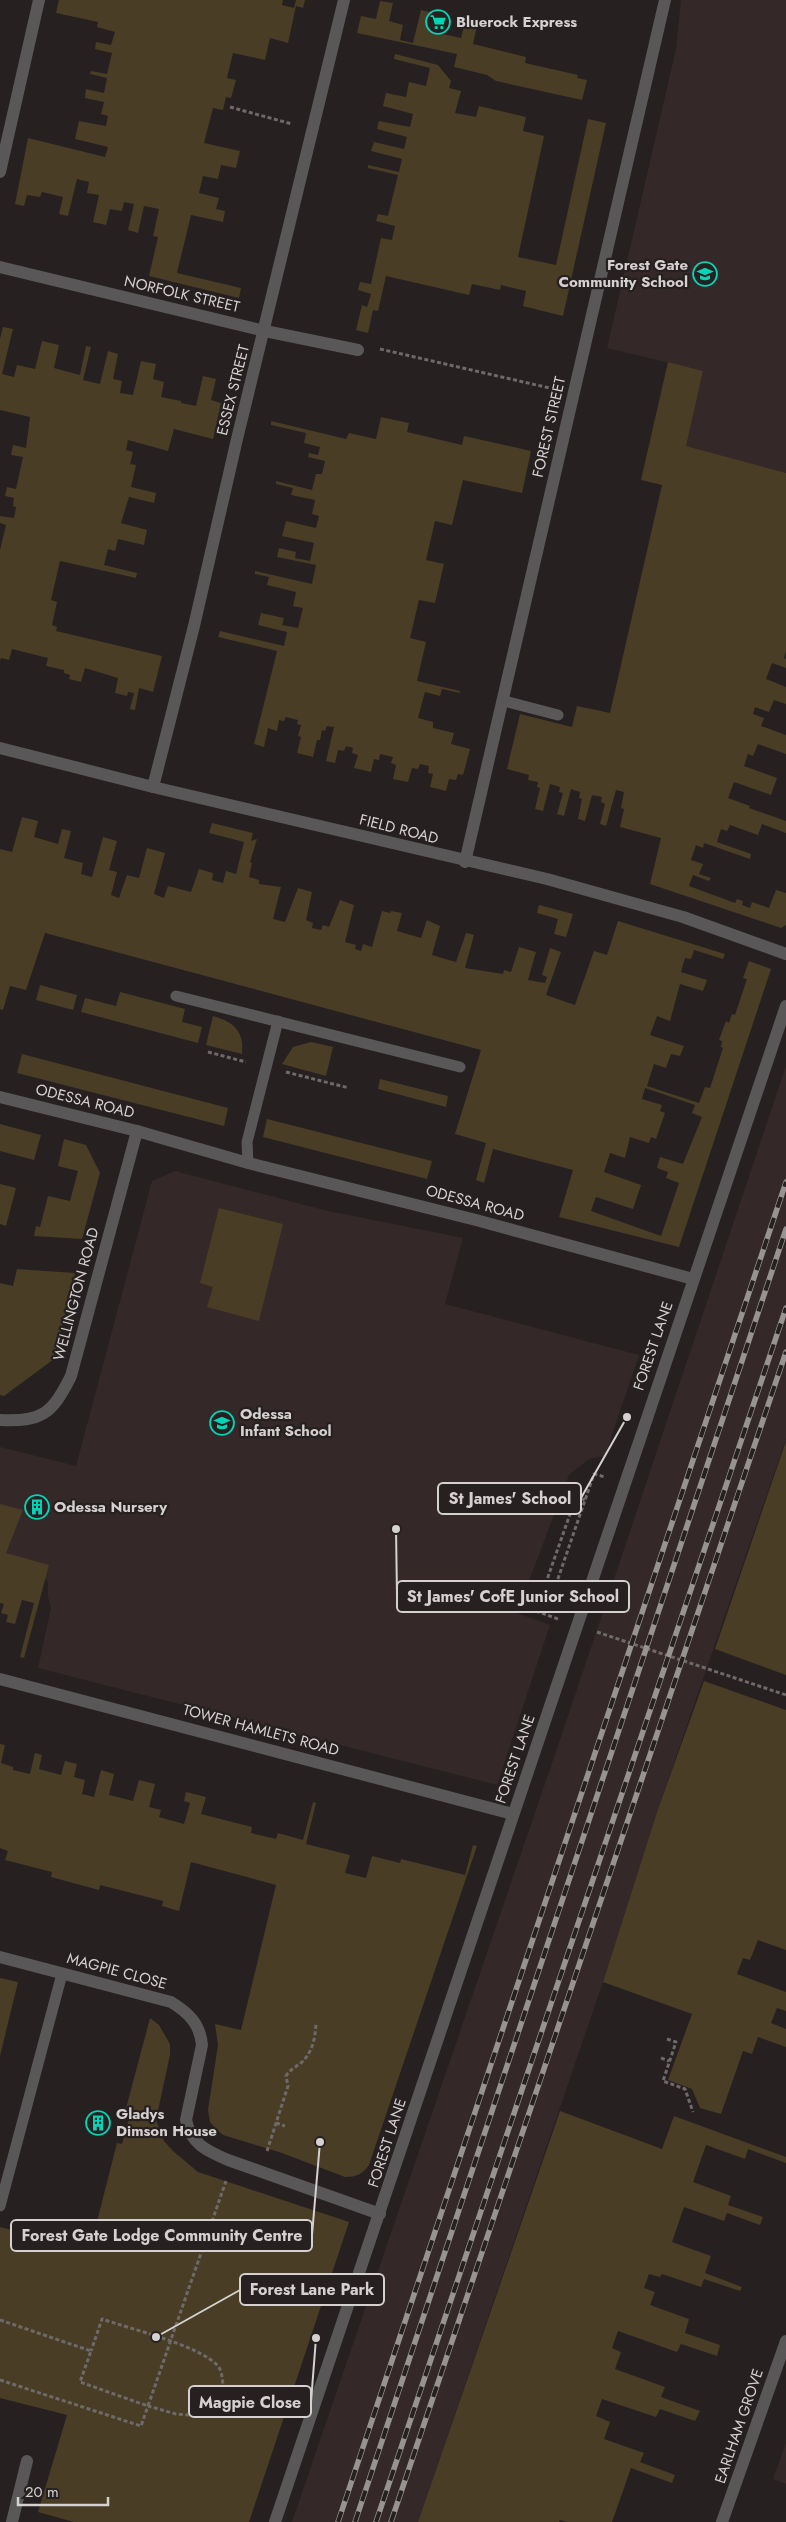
<svg xmlns="http://www.w3.org/2000/svg" width="786" height="2522" viewBox="0 0 786 2522" font-family="Jost,sans-serif">
<style>
.built{fill:#352828}
.green{fill:#4a3d25;fill-rule:evenodd}
.lines{fill:none;stroke-linecap:round;stroke-linejoin:round}
.path{stroke:#6f6a6a;stroke-width:3;stroke-dasharray:4 2.5;stroke-linecap:butt}
.service{stroke:#5a5758;stroke-width:11}
.minor{stroke:#5a5758;stroke-width:12}
.tertiary{stroke:#5a5758;stroke-width:12}
.rail-casing{stroke:#989393;stroke-width:5.5}
.rail{stroke:#262020;stroke-width:4;stroke-dasharray:11;stroke-linecap:butt}
.labels{text-anchor:middle;stroke-width:4.5;stroke-linejoin:round;paint-order:stroke}
.poi-label{font-size:15px;font-weight:bold;fill:#d5d1d1;stroke:#262020;text-anchor:start}
.street-label{font-size:15px;fill:#d5d1d1;stroke:#262020}
.leader{fill:none;stroke:#d5d1d1;stroke-width:2}
.callout-dot{fill:#d5d1d1;stroke:#262020;stroke-width:2}
.callout{fill:#262020;stroke:#d5d1d1;stroke-width:2}
.callout-label{font-size:16px;text-anchor:middle;font-weight:bold;fill:#d5d1d1}
</style>
<rect width="100%" height="100%" fill="#262020"/>
<g class="built">
<polygon points="681,0 786,0 786,473 685,446 703,371 607,348 676,49"/>
<polygon points="786,1066 786,1439 657,1812 603,1982 418,2522 292,2522 563,1731"/>
<polygon points="175,1171 328,1211 463,1238 445,1304 639,1355 605,1456 589,1459 569,1475 517,1613 550,1625 497,1785 38,1668 51,1608 48,1597 48,1581 45,1579 49,1566 0,1552 0,1447 76,1466 152,1181"/>
<polygon points="786,2443 786,2484 773,2479"/>
</g>
<g class="green">
<polygon points="59,0 283,0 282,5 294,8 296,0 305,0 303,8 296,6 288,43 270,38 265,60 233,53 227,78 236,80 231,98 226,97 223,110 213,108 204,143 240,151 236,168 221,165 218,179 203,176 199,193 219,198 216,209 225,211 223,222 191,215 177,273 241,288 239,298 149,276 158,237 153,236 159,209 144,206 138,233 128,230 134,204 124,202 122,211 110,209 106,225 93,222 99,195 87,193 89,182 77,179 68,216 59,214 63,197 42,192 40,197 27,195 24,206 15,204 28,138 105,157 108,147 75,139 79,121 106,126 108,116 101,114 104,102 85,98 86,89 104,93 107,78 90,74 91,71 107,74 112,53 95,49 96,42 111,45 115,32 97,27 98,22 56,13"/>
<polygon points="380,1 393,3 389,21 403,25 400,40 413,43 421,10 433,13 429,31 461,38 466,18 478,21 473,44 526,57 525,63 578,75 577,78 587,80 582,100 496,81 487,75 454,67 457,54 357,33 361,16 376,19"/>
<polygon points="395,54 438,65 451,81 449,88 461,91 455,113 476,117 479,106 526,117 523,131 544,136 518,257 556,265 588,119 606,123 563,316 523,306 526,291 501,285 500,290 472,284 469,295 386,276 378,311 373,310 368,333 356,330 362,305 367,307 371,294 358,290 360,282 371,284 381,238 392,240 395,226 376,221 378,214 388,216 398,175 368,168 368,165 399,172 402,159 371,151 374,142 404,149 407,137 377,129 379,121 410,127 413,114 383,106 386,93 406,97 409,82 426,86 430,68 394,59"/>
<polygon points="3,327 13,329 2,374 14,377 17,365 35,369 42,341 59,345 54,368 80,375 86,346 91,347 83,380 100,384 108,351 118,354 113,379 122,381 120,393 133,395 141,361 156,364 153,379 164,382 161,397 181,401 181,403 196,406 203,376 216,379 211,400 221,403 213,439 174,429 168,451 128,440 126,450 133,452 130,464 136,465 131,487 156,493 154,503 129,497 121,523 147,530 144,545 118,539 115,551 108,549 104,565 137,573 136,578 60,561 51,600 57,602 52,625 57,627 56,631 162,656 153,692 139,688 135,710 130,709 134,693 128,692 127,696 115,693 118,678 85,668 81,682 69,679 70,675 64,673 64,670 46,666 48,658 12,649 9,660 1,658 0,661 0,550 6,525 0,523 0,516 14,518 16,507 13,506 14,498 5,496 7,487 16,489 23,457 11,455 13,445 26,448 30,417 0,410 0,339"/>
<polygon points="668,362 703,371 686,446 786,473 786,651 784,658 786,659 786,668 772,663 766,679 786,687 786,704 774,700 769,712 755,707 753,714 764,718 761,726 786,735 786,754 758,744 753,756 748,754 744,766 777,778 771,795 734,782 728,798 750,806 749,808 786,821 786,833 762,824 758,835 730,825 727,831 721,829 717,842 751,854 750,859 704,843 703,848 696,845 691,860 703,864 699,874 711,878 709,881 693,875 689,886 735,903 737,899 743,901 742,905 750,908 752,902 769,908 776,890 786,893 786,925 781,928 650,884 661,838 620,827 624,809 621,808 624,792 616,790 606,826 600,824 605,804 601,802 602,797 592,795 585,821 578,819 582,799 579,798 580,792 571,789 564,816 557,814 563,793 559,792 560,787 550,784 543,811 535,809 540,788 537,787 538,782 528,780 529,775 507,769 520,714 572,727 577,706 610,713 662,485 641,480"/>
<polygon points="381,417 409,423 407,432 462,445 464,436 531,451 522,493 463,480 452,525 435,521 426,560 444,564 435,603 419,600 410,638 426,642 417,681 460,691 460,693 442,689 440,696 425,692 418,718 433,722 433,728 454,733 451,744 470,749 463,775 458,774 456,780 449,779 446,791 430,787 433,774 428,773 429,766 420,764 418,769 412,768 408,782 393,779 396,765 391,763 393,757 380,754 379,760 374,759 371,772 354,768 358,755 352,753 353,748 346,746 344,751 338,750 335,763 326,761 334,727 327,726 325,731 322,730 320,740 317,740 313,757 297,753 301,737 298,736 301,725 297,724 298,720 286,717 284,721 279,720 277,731 268,728 264,747 254,744 277,651 218,637 220,631 284,646 287,632 258,625 261,613 284,618 282,625 298,628 303,608 293,606 296,592 267,585 269,577 255,574 255,571 312,584 316,565 277,557 279,548 296,552 295,558 310,561 314,543 282,536 286,521 316,528 319,516 312,514 315,500 291,495 293,488 276,484 276,481 312,490 316,474 322,474 325,461 308,457 309,453 318,455 320,447 304,443 306,433 271,425 271,421 346,439 349,433 376,439"/>
<path d="M 22,817 L 38,821 L 34,837 L 58,844 L 62,829 L 71,831 L 64,858 L 83,863 L 81,874 L 92,877 L 103,837 L 117,841 L 109,870 L 117,872 L 111,895 L 119,898 L 127,875 L 139,878 L 147,848 L 165,853 L 154,894 L 164,898 L 168,886 L 191,892 L 199,869 L 213,873 L 212,880 L 223,883 L 226,871 L 236,874 L 244,842 L 209,833 L 212,823 L 253,833 L 251,841 L 257,839 L 250,862 L 252,863 L 249,877 L 259,880 L 259,884 L 281,887 L 273,919 L 285,922 L 298,888 L 312,892 L 306,920 L 313,923 L 312,928 L 321,930 L 323,925 L 329,927 L 340,900 L 354,905 L 345,942 L 356,945 L 355,949 L 361,951 L 363,944 L 372,947 L 382,911 L 390,913 L 391,911 L 402,913 L 397,931 L 421,938 L 427,920 L 440,926 L 432,955 L 456,962 L 466,933 L 474,935 L 465,968 L 503,974 L 504,970 L 511,972 L 519,947 L 536,952 L 528,980 L 545,983 L 547,977 L 542,975 L 550,948 L 561,952 L 546,995 L 575,1005 L 594,951 L 607,955 L 618,921 L 725,954 L 723,959 L 694,950 L 691,959 L 685,958 L 681,972 L 707,980 L 703,991 L 680,984 L 670,1021 L 657,1016 L 650,1035 L 684,1046 L 680,1056 L 671,1054 L 666,1068 L 654,1064 L 647,1086 L 699,1103 L 705,1087 L 710,1088 L 723,1048 L 721,1047 L 722,1041 L 719,1040 L 726,1021 L 729,1023 L 732,1014 L 735,1015 L 747,979 L 743,978 L 749,961 L 771,969 L 679,1247 L 559,1217 L 573,1170 L 493,1149 L 484,1183 L 476,1180 L 486,1143 L 455,1134 L 481,1050 L 45,933 L 26,990 L 10,986 L 3,1010 L 0,1009 L 0,849 L 12,852 ZM 645,1088 L 695,1105 L 692,1113 L 702,1117 L 683,1164 L 660,1157 L 657,1168 L 668,1172 L 666,1178 L 679,1183 L 661,1236 L 591,1211 L 596,1197 L 633,1209 L 641,1185 L 604,1172 L 610,1153 L 625,1158 L 630,1137 L 649,1143 L 651,1137 L 656,1139 L 665,1113 L 660,1111 L 662,1105 L 642,1099 Z"/>
<polygon points="539,905 573,914 566,937 554,934 558,919 537,913"/>
<polygon points="40,985 77,995 73,1010 36,1000"/>
<polygon points="120,992 185,1009 182,1022 202,1027 198,1043 81,1012 85,998 116,1006"/>
<path d="M 213,1016 C 234,1022 244,1031 242,1054 L 206,1045 Z"/>
<polygon points="311,1042 333,1047 326,1076 282,1064 293,1047"/>
<polygon points="22,1054 228,1108 224,1126 17,1073"/>
<polygon points="380,1079 448,1096 446,1107 378,1089"/>
<polygon points="267,1119 432,1161 427,1179 263,1137"/>
<polygon points="0,1124 41,1135 34,1160 0,1151"/>
<polygon points="64,1139 86,1145 100,1173 82,1239 34,1236 36,1226 40,1227 48,1196 70,1201 78,1171 58,1166"/>
<polygon points="0,1184 16,1188 6,1226 0,1224"/>
<polygon points="219,1208 283,1224 259,1321 207,1307 213,1287 200,1283"/>
<polygon points="17,1269 75,1273 54,1359 4,1396 0,1395 0,1283 13,1286"/>
<polygon points="786,1441 786,1675 715,1649"/>
<polygon points="0,1504 23,1510 6,1553 49,1565 24,1658 20,1657 34,1603 22,1600 15,1624 6,1622 8,1615 1,1613 4,1604 0,1603"/>
<polygon points="704,1681 786,1710 786,1950 758,1940 750,1960 743,1958 737,1974 786,1992 786,2011 777,2008 771,2023 786,2029 786,2047 758,2037 752,2054 743,2051 721,2114 700,2108 692,2089 668,2080 692,2014 603,1982 657,1812"/>
<path d="M 0,1744 L 5,1745 L 1,1763 L 13,1767 L 13,1770 L 30,1774 L 35,1753 L 42,1755 L 39,1769 L 61,1775 L 65,1761 L 77,1764 L 74,1777 L 85,1780 L 82,1794 L 94,1797 L 101,1770 L 114,1774 L 109,1795 L 133,1801 L 139,1780 L 155,1784 L 149,1807 L 161,1810 L 159,1817 L 184,1824 L 190,1803 L 184,1801 L 186,1792 L 206,1797 L 201,1814 L 252,1827 L 251,1833 L 276,1839 L 278,1833 L 303,1840 L 313,1802 L 316,1803 L 306,1844 L 350,1855 L 345,1873 L 366,1878 L 372,1856 L 400,1863 L 401,1859 L 465,1875 L 473,1845 L 477,1846 L 369,2165 C 363,2174 356,2177 345,2177 L 282,2153 L 223,2135 L 215,2128 L 210,2122 L 208,2110 L 218,2045 L 215,2024 L 241,2030 L 276,1885 L 191,1862 L 179,1911 L 162,1906 L 163,1901 L 100,1885 L 99,1890 L 51,1877 L 52,1872 L 5,1860 L 8,1851 L 0,1848 Z"/>
<polygon points="0,1978 18,1982 0,2056"/>
<polygon points="150,2018 159,2025 170,2044 170,2055 156,2120 164,2141 173,2151 198,2172 349,2222 249,2522 74,2522 38,2512 67,2415 0,2398 0,2227 30,2235 32,2230 91,2245 117,2143 122,2144 129,2118 124,2116"/>
<polygon points="560,2111 662,2149 674,2116 786,2157 786,2163 748,2149 745,2159 706,2145 693,2182 731,2196 728,2205 763,2217 760,2225 727,2213 724,2221 684,2207 672,2242 711,2256 705,2273 742,2287 740,2291 704,2279 701,2287 662,2274 660,2277 649,2274 644,2288 655,2292 650,2305 689,2319 685,2333 720,2345 717,2356 681,2344 677,2352 618,2331 612,2348 621,2352 615,2369 665,2387 661,2397 700,2411 695,2421 660,2409 656,2417 602,2399 596,2416 610,2422 604,2439 644,2453 640,2462 675,2475 672,2483 631,2468 612,2522 567,2522 560,2520 559,2522 418,2522"/>
</g>
<g class="lines">
<g class="path">
<polyline points="230,107 292,124"/>
<polyline points="380,349 554,389"/>
<polyline points="208,1052 246,1062"/>
<polyline points="286,1072 349,1088"/>
<polyline points="562,1602 551,1599 594,1474 605,1477"/>
<polyline points="558,1619 536,1611 576,1497 585,1500"/>
<polyline points="597,1632 786,1695"/>
<polyline points="667,2039 676,2042 663,2081 685,2089 693,2112"/>
<polyline points="661,2058 669,2061"/>
<polyline points="276,2123 285,2126"/>
<path d="M 267,2151 L 288,2086 L 286,2076 C 291,2068 297,2067 302,2062 C 313,2051 315,2038 316,2024"/>
<polyline points="0,2320 91,2351 80,2382 148,2406 226,2181"/>
<path d="M 0,2380 L 141,2426 L 148,2406 L 176,2414 L 202,2416 C 214,2409 226,2400 223,2384 C 222,2378 222,2371 218,2366 C 199,2345 130,2329 102,2319 L 91,2351"/>
</g>
<g class="service">
<polyline points="504,701 558,715"/>
<polyline points="176,996 460,1067"/>
<polyline points="248,1163 247,1142 278,1021"/>
<polyline points="0,2206 62,1974"/>
</g>
<g class="minor">
<polyline points="0,172 39,0"/>
<polyline points="0,267 265,331 358,350"/>
<polyline points="0,748 153,787 547,879 683,917 786,954"/>
<polyline points="153,787 194,626 237,439 344,0"/>
<polyline points="465,862 665,0"/>
<polyline points="0,1097 137,1131 248,1163 476,1220 693,1279"/>
<path d="M 0,1420 C 42,1422 52,1414 71,1376 L 137,1131"/>
<polyline points="0,1679 513,1814"/>
<path d="M 0,1957 L 171,2002 C 189,2013 200,2024 202,2045 L 186,2120 C 191,2144 207,2151 228,2160 L 380,2214"/>
<polyline points="12,2522 27,2461"/>
<polyline points="722,2522 786,2341"/>
</g>
<polyline class="tertiary" points="275,2522 786,1006"/>
<g class="rail-casing">
<g id="rail">
<polyline points="338,2522 786,1182"/>
<polyline points="355,2522 786,1229"/>
<polyline points="376,2522 786,1308"/>
<polyline points="391,2522 786,1352"/>
</g>
</g>
<use href="#rail" class="rail"/>
</g>
<defs>
<g id="supermarket-ring" transform="scale(1.25)"><circle r="9.5" fill="#262020" stroke="#04d5b6" stroke-width="1.5"/><path d="M-6-5.5h2.5l.6 2H6L4.5 2H-2.5L-4.4-4H-6ZM-1.5 3.2a1.3 1.3 0 1 0 .1 0ZM3 3.2a1.3 1.3 0 1 0 .1 0Z" fill="#04d5b6"/></g>
<g id="school-ring" transform="scale(1.25)"><circle r="9.5" fill="#262020" stroke="#04d5b6" stroke-width="1.5"/><path d="M0-5L7-2L0 1L-7-2ZM-4 1L0 2.5L4 1V4Q0 6-4 4Z" fill="#04d5b6"/></g>
<g id="building-ring" transform="scale(1.25)"><circle r="9.5" fill="#262020" stroke="#04d5b6" stroke-width="1.5"/><path d="M-4-6H4V6H1V3H-1V6H-4ZM-2.5-4.3h1.7v1.8h-1.7ZM.8-4.3h1.7v1.8H.8ZM-2.5-1h1.7V.8h-1.7ZM.8-1h1.7V.8H.8Z" fill="#04d5b6"/></g>
</defs>
<g fill-rule="evenodd">
<use href="#supermarket-ring" x="438" y="22"/>
<use href="#school-ring" x="705" y="274"/>
<use href="#school-ring" x="222" y="1423"/>
<use href="#building-ring" x="37" y="1507"/>
<use href="#building-ring" x="98" y="2123"/>
</g>
<g class="labels">
<g class="poi-label">
<text x="456" y="27">Bluerock Express</text>
<text x="688" y="270" text-anchor="end">Forest Gate<tspan x="688" dy="17">Community School</tspan></text>
<text x="240" y="1419">Odessa<tspan x="240" dy="17">Infant School</tspan></text>
<text x="54" y="1512">Odessa Nursery</text>
<text x="116" y="2119">Gladys<tspan x="116" dy="17">Dimson House</tspan></text>
</g>
<g class="street-label">
<text transform="translate(182 294) rotate(13)" y="5">NORFOLK STREET</text>
<text transform="translate(233 390) rotate(-76)" y="5">ESSEX STREET</text>
<text transform="translate(549 427) rotate(-77)" y="5">FOREST STREET</text>
<text transform="translate(399 829) rotate(14)" y="5">FIELD ROAD</text>
<text transform="translate(85 1101) rotate(14)" y="5">ODESSA ROAD</text>
<text transform="translate(475 1203) rotate(15)" y="5">ODESSA ROAD</text>
<text transform="translate(76 1294) rotate(-75)" y="5">WELLINGTON ROAD</text>
<text transform="translate(653 1346) rotate(-71)" y="5">FOREST LANE</text>
<text transform="translate(261 1730) rotate(15)" y="5">TOWER HAMLETS ROAD</text>
<text transform="translate(515 1759) rotate(-71)" y="5">FOREST LANE</text>
<text transform="translate(117 1971) rotate(15)" y="5">MAGPIE CLOSE</text>
<text transform="translate(387 2143) rotate(-72)" y="5">FOREST LANE</text>
<text transform="translate(739 2426) rotate(-71)" y="5">EARLHAM GROVE</text>
</g>
</g>
<path class="leader" d="M627 1417L581 1498M396 1529L397 1596M320 2142L312 2235M156 2337L240 2290M316 2338L311 2402"/>
<g class="callout-dot">
<circle cx="627" cy="1417" r="5"/>
<circle cx="396" cy="1529" r="5"/>
<circle cx="320" cy="2142" r="5"/>
<circle cx="156" cy="2337" r="5"/>
<circle cx="316" cy="2338" r="5"/>
</g>
<g class="callout">
<rect x="438" y="1483" width="143" height="31" rx="5"/>
<rect x="397" y="1581" width="232" height="31" rx="5"/>
<rect x="11" y="2220" width="301" height="31" rx="5"/>
<rect x="240" y="2274" width="144" height="31" rx="5"/>
<rect x="189" y="2386" width="122" height="31" rx="5"/>
</g>
<g class="callout-label">
<text x="510" y="1504">St James' School</text>
<text x="513" y="1602">St James' CofE Junior School</text>
<text x="162" y="2241">Forest Gate Lodge Community Centre</text>
<text x="312" y="2295">Forest Lane Park</text>
<text x="250" y="2408">Magpie Close</text>
</g>
<path d="M18 2497v8h90v-8" fill="none" stroke="#d5d1d1" stroke-width="2.5"/>
<text x="25" y="2497" font-size="15" fill="#d5d1d1" stroke="#262020" stroke-width="4" paint-order="stroke">20 m</text>
</svg>
